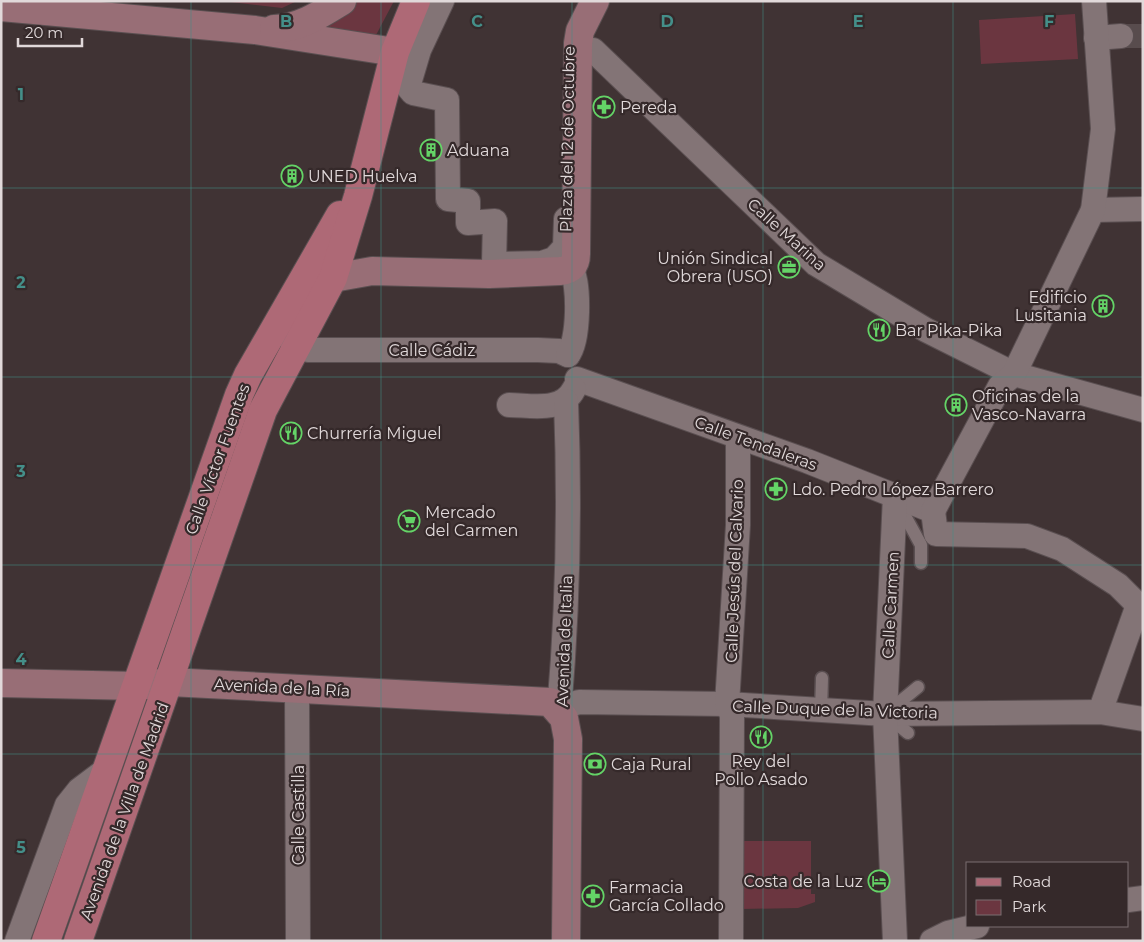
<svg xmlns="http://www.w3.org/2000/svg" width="1144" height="942" viewBox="0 0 1144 942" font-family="Montserrat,sans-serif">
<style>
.green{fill:#6b3640}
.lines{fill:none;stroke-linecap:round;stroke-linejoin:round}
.street-tunnel{stroke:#584c4d;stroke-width:24;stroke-dasharray:24 12;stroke-linecap:butt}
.lane-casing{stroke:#5a4f51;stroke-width:15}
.street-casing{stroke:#5a4f51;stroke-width:26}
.secondary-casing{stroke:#5a4f51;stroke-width:30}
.primary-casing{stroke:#5a4f51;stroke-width:30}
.lane{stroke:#837476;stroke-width:12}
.street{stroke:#837476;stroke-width:24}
.secondary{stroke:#986e76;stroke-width:28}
.primary{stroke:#ae6976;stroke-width:28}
.grid{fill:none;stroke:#448f89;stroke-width:1;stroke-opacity:0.55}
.labels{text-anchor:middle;stroke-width:4.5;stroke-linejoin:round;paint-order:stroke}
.poi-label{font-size:16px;fill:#e1d9da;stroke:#35292a;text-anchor:start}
.street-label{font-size:16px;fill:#e1d9da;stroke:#35292a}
.grid-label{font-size:16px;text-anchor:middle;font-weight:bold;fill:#448f89;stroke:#35292a;stroke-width:4.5;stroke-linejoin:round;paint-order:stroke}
</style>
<rect width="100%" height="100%" fill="#403334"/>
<g class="green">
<polygon points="222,1 297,1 282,8"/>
<polygon points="356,1 394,1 375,37 309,30"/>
<polygon points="1075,14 1078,59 981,64 979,20"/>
<polygon points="743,841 811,841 811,894 815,894 815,902 798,908 742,909"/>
</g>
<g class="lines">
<polyline class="street-tunnel" points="1121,36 1143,36"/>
<g class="lane-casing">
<g id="lane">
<polyline points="898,503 921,545 921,563"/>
<polyline points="821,711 822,678"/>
<polyline points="908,733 885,714 918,687"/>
</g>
</g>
<g class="street-casing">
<g id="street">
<polyline points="442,1 419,50 408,87 413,93 447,100 448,199 468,201 468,223 495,221 494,264 542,263 554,259 565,247 566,219"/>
<polyline points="1096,38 1121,36"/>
<polyline points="593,50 816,264 926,330 1014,374 1143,410"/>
<polyline points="1093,210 1143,209"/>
<polyline points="291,332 291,340 296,348 308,350 538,350 559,351 568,355"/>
<path d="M 568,355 C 579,341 580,284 571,268"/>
<polyline points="577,379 807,461 933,511"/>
<path d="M 509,405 C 531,405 562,413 574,389"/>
<polyline points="933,511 1000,386 1014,374 1093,210 1103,129 1094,1"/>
<polyline points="933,511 936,534 1027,536 1062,549 1118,585 1138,605 1100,712"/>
<polyline points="297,689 298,941"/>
<polyline points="559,711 566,706 579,702 727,704 885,714 1100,712 1143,719"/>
<path d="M 559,711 C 568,608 570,504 566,401"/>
<polyline points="1128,900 1143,898"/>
<polyline points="17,941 67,805 79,790 107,769"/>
<polyline points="731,941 732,715 727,704 738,525 738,438"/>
<polyline points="895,941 885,714 895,496"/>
<polyline points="932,941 948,933 977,926"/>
</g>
</g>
<g class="secondary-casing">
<g id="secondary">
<polyline points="1,7 255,30 395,52"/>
<path d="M 274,29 C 300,28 321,14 342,1"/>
<path d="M 333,278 L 372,271 L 489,274 L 560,271 C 571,270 576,265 576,254 L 578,43 L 580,31 L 595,1"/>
<polyline points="1,683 137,686 170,682 550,702 564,718 568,739 566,941"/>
</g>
</g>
<g class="primary-casing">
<g id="primary">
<polyline points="46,941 239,395 248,375 340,215"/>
<polyline points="78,941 263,410 333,278 358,196 395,52 416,1"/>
</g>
</g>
<use href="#lane" class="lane"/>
<use href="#street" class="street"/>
<use href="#secondary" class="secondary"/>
<use href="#primary" class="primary"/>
</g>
<path class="grid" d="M 191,1 L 191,941M 381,1 L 381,941M 572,1 L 572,941M 763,1 L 763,941M 953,1 L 953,941M 1,188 L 1143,188M 1,377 L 1143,377M 1,565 L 1143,565M 1,754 L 1143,754"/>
<defs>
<g id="pharmacy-ring" transform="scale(1.125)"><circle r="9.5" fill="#35292a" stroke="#64d467" stroke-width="1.5"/><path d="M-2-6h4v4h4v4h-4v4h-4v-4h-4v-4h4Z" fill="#64d467"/></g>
<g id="building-ring" transform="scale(1.125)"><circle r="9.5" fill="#35292a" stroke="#64d467" stroke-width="1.5"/><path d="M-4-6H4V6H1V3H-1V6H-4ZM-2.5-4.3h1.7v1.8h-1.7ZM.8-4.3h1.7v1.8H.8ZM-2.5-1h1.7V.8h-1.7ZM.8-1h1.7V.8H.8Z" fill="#64d467"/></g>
<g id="office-ring" transform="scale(1.125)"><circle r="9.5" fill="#35292a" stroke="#64d467" stroke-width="1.5"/><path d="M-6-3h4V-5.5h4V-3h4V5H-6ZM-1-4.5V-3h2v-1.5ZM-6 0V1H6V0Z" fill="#64d467"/></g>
<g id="restaurant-ring" transform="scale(1.125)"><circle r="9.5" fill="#35292a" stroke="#64d467" stroke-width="1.5"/><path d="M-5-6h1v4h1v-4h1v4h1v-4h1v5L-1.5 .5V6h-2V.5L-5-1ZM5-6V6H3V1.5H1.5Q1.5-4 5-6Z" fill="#64d467"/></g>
<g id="supermarket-ring" transform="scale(1.125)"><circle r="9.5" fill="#35292a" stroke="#64d467" stroke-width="1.5"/><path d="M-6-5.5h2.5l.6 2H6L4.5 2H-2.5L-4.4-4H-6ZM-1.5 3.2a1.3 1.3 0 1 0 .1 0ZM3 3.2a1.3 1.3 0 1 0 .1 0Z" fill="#64d467"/></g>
<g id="bank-ring" transform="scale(1.125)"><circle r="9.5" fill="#35292a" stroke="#64d467" stroke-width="1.5"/><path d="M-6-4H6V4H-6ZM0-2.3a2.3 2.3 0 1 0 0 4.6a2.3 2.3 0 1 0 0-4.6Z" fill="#64d467"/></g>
<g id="hotel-ring" transform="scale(1.125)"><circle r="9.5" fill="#35292a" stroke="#64d467" stroke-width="1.5"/><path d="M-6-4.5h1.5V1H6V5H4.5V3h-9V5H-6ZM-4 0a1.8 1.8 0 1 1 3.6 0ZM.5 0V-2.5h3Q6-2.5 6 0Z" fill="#64d467"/></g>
</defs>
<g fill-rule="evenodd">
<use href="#pharmacy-ring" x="604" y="107"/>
<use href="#building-ring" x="431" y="150"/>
<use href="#building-ring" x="292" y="176"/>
<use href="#office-ring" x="789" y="267"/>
<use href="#building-ring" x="1103" y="306"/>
<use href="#restaurant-ring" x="879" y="330"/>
<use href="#building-ring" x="956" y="405"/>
<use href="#restaurant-ring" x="291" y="433"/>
<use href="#pharmacy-ring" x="776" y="489"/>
<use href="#supermarket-ring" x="409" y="521"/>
<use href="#restaurant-ring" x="761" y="737"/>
<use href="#bank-ring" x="595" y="764"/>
<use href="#hotel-ring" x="879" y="881"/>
<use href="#pharmacy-ring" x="593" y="896"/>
</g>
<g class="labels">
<g class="poi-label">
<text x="620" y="113">Pereda</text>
<text x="447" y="156">Aduana</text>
<text x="308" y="182">UNED Huelva</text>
<text x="773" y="264" text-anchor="end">Unión Sindical<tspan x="773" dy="18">Obrera (USO)</tspan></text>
<text x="1087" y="303" text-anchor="end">Edificio<tspan x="1087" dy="18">Lusitania</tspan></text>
<text x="895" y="336">Bar Pika-Pika</text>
<text x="972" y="402">Oficinas de la<tspan x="972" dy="18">Vasco-Navarra</tspan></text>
<text x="307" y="439">Churrería Miguel</text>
<text x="792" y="495">Ldo. Pedro López Barrero</text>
<text x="425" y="518">Mercado<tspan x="425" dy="18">del Carmen</tspan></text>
<text x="761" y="767" text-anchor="middle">Rey del<tspan x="761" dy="18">Pollo Asado</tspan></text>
<text x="611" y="770">Caja Rural</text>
<text x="863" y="887" text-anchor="end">Costa de la Luz</text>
<text x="609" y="893">Farmacia<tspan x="609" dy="18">García Collado</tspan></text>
</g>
<g class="street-label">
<text transform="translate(567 139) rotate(-89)" y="6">Plaza del 12 de Octubre</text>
<text transform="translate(787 234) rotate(42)" y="6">Calle Marina</text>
<text x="432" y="356">Calle Cádiz</text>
<text transform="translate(756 443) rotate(20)" y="6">Calle Tendaleras</text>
<text transform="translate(217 459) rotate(-70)" y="6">Calle Víctor Fuentes</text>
<text transform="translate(734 571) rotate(-88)" y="6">Calle Jesús del Calvario</text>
<text transform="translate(890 605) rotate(-87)" y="6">Calle Carmen</text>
<text transform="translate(564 641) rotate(-88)" y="6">Avenida de Italia</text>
<text transform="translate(282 687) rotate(3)" y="6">Avenida de la Ría</text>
<text transform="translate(835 709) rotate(2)" y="6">Calle Duque de la Victoria</text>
<text transform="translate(124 811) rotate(-70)" y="6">Avenida de la Villa de Madrid</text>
<text transform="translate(298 815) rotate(-90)" y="6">Calle Castilla</text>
</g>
</g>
<g class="grid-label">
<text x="286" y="27">B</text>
<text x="477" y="27">C</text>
<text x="667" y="27">D</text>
<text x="858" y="27">E</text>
<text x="1049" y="27">F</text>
<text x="21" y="100">1</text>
<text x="21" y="288">2</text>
<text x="21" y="477">3</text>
<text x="21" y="665">4</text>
<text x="21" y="853">5</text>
</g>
<rect width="1144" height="942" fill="none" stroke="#e1d9da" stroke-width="5"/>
<rect x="966" y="862" width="162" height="65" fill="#35292a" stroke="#7a6f70"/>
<rect x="976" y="878" width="25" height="8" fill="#ae6976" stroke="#7a6f70"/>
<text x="1012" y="887" font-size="15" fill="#e1d9da">Road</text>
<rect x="976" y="900" width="25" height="15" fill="#6b3640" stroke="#7a6f70"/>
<text x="1012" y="912" font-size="15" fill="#e1d9da">Park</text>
<path d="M18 38v8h64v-8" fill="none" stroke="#e1d9da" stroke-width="2.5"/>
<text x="25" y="38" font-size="15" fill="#e1d9da" stroke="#35292a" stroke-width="4" paint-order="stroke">20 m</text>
</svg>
